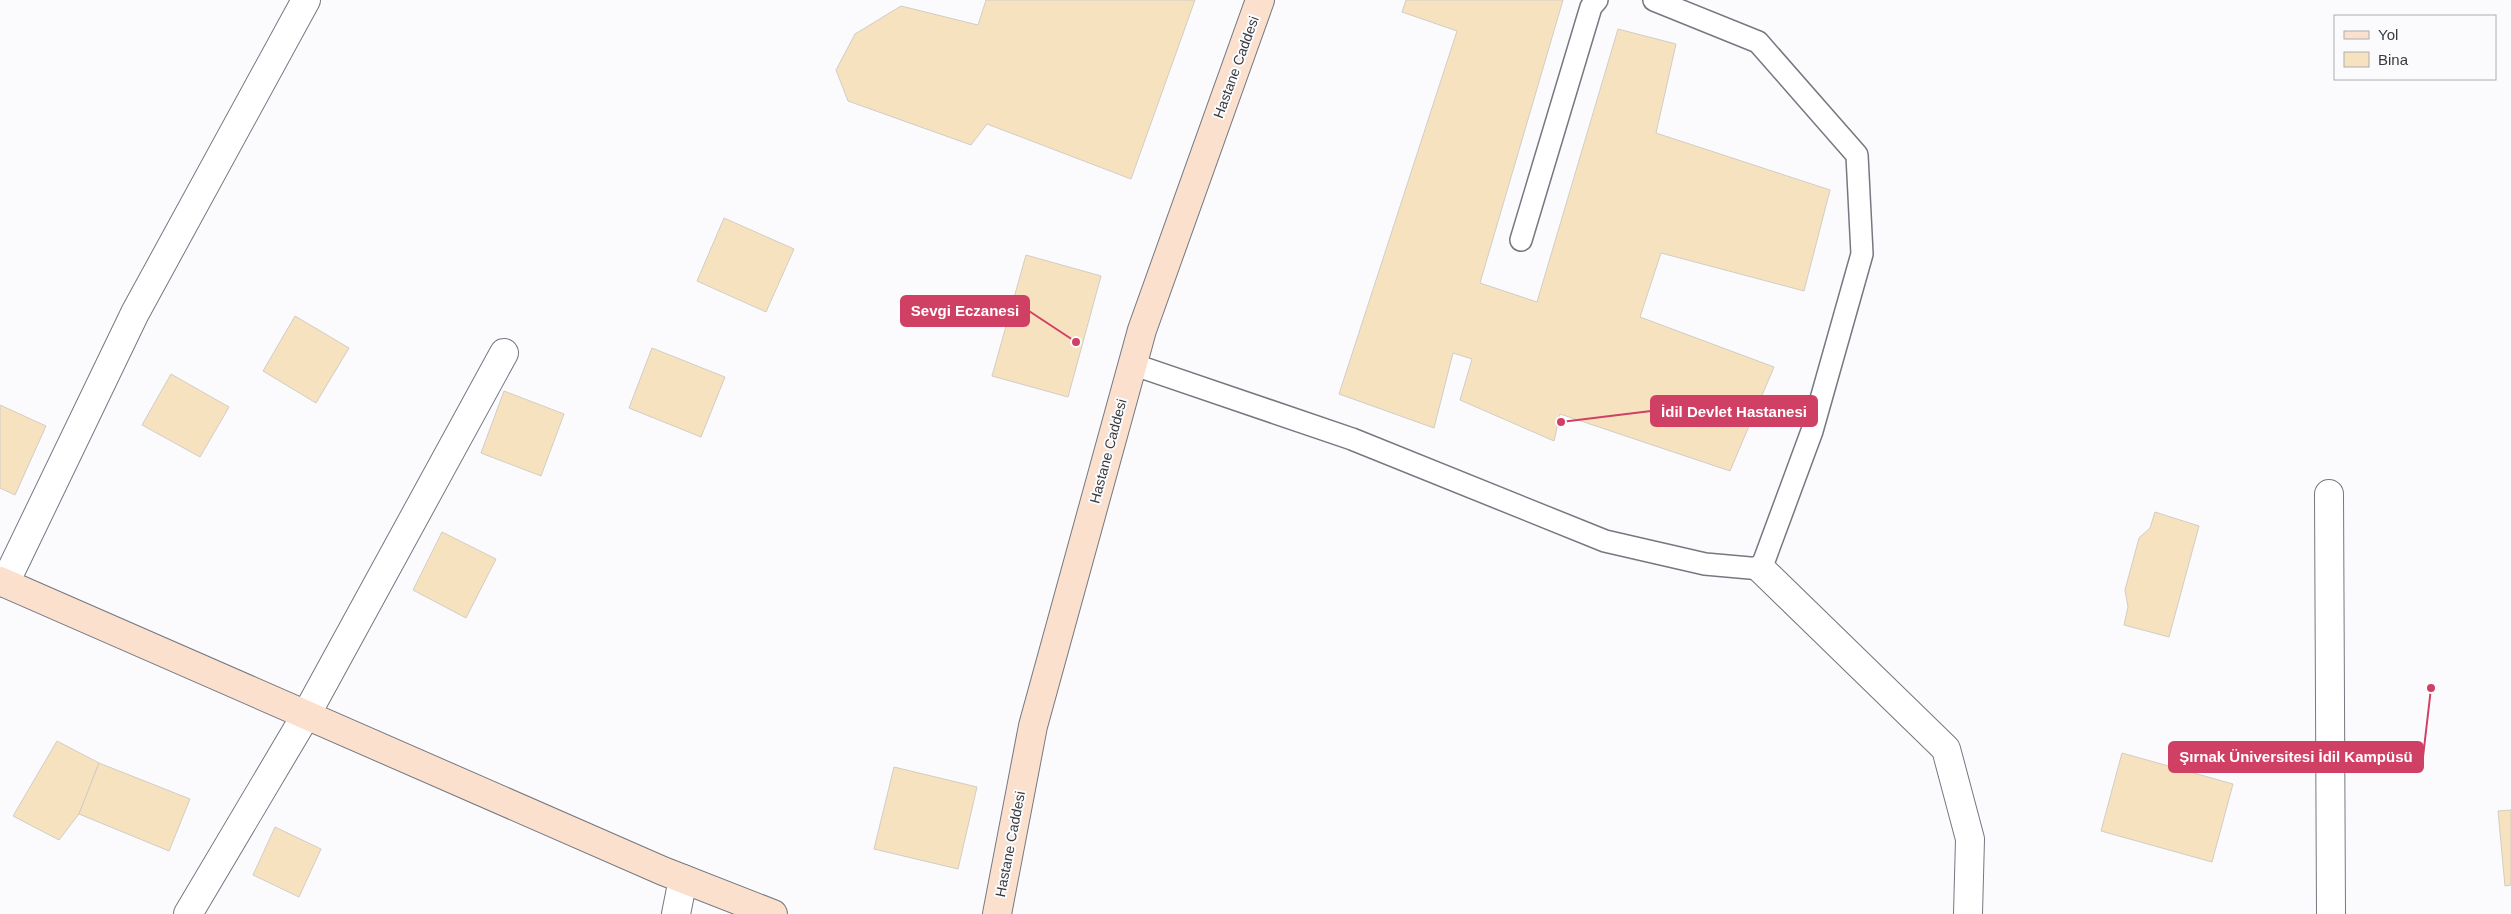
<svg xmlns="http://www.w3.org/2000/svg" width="2511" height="914" viewBox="0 0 2511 914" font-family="Helvetica,sans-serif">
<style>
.building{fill:#f7e2c0;stroke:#d2cdc4}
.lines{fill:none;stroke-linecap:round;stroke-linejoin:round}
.lane-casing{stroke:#757880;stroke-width:24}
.street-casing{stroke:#757880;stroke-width:30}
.secondary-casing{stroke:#757880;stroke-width:30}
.lane{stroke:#fff;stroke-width:21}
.street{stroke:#fff;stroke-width:28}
.secondary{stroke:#fae0cd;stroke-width:28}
.labels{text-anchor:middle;stroke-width:4;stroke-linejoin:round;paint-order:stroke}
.street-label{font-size:14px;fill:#383a3d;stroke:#fbfbfd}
.leader{fill:none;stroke:#d04064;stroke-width:2}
.callout-dot{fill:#d04064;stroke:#fbfbfd;stroke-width:2}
.callout{fill:#d04064;stroke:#d04064;stroke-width:2}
.callout-label{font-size:15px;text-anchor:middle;font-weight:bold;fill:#fff}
</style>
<rect width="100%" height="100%" fill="#fbfbfd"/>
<g class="building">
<polygon points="986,0 1195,0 1131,179 987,124 971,145 848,101 836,70 855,34 901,6 978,25"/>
<polygon points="1406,0 1563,0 1480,283 1537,302 1618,29 1676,44 1656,133 1830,190 1804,291 1661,253 1640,317 1774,367 1730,471 1560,414 1554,441 1460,400 1472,359 1453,353 1434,428 1339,394 1457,31 1402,12"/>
<polygon points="724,218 794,249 766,312 697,281"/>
<polygon points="1026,255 1101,276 1068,397 992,376"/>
<polygon points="295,316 349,348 316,403 263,371"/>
<polygon points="652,348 725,377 701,437 629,408"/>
<polygon points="171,374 229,407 200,457 142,425"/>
<polygon points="504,391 564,414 541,476 481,453"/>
<polygon points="0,405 46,426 15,495 0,488"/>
<polygon points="2155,512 2199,526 2169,637 2124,625 2128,607 2125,590 2139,538 2150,528"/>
<polygon points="442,532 496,559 466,618 413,590"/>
<polygon points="57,741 99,763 79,814 59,840 13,816"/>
<polygon points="2122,753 2233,784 2212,862 2101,831"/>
<polygon points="99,763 190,799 169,851 79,814"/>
<polygon points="894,767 977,787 958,869 874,849"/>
<polygon points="2511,810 2511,885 2505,886 2498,811"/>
<polygon points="275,827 321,849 299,897 253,875"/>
</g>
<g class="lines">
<g class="lane-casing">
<g id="lane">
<polyline points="1521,240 1591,7 1597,0"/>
<polyline points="1132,364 1352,439 1605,541 1705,564 1761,569 1812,431 1862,254 1857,155 1758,42 1654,0"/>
</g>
</g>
<g class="street-casing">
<g id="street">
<polyline points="2329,494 2331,914"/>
<polyline points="1761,569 1946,749 1970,839 1968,914"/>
<polyline points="5,583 135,313 306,0"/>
<polyline points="188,914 306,715 504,353"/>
<polyline points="676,914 683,879"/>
</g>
</g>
<g class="secondary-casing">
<g id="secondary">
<polyline points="0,581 663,871 773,914"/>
<polyline points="997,914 1033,726 1142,330 1260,0"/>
</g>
</g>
<use href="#lane" class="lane"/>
<use href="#street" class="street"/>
<use href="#secondary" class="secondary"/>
</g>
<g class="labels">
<g class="street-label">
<text transform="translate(1236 67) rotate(-70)" y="5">Hastane Caddesi</text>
<text transform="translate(1108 451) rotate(-75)" y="5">Hastane Caddesi</text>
<text transform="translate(1010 844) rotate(-79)" y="5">Hastane Caddesi</text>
</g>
</g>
<path class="leader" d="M1076 342L1029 311M1561 422L1651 411M2431 688L2423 757"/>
<g class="callout-dot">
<circle cx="1076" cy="342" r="5"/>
<circle cx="1561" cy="422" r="5"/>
<circle cx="2431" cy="688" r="5"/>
</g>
<g class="callout">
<rect x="901" y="296" width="128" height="30" rx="5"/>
<rect x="1651" y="396" width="166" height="30" rx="5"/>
<rect x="2169" y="742" width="254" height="30" rx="5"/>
</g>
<g class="callout-label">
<text x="965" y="316">Sevgi Eczanesi</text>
<text x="1734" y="417">İdil Devlet Hastanesi</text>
<text x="2296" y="762">Şırnak Üniversitesi İdil Kampüsü</text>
</g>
<rect x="2334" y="15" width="162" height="65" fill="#fbfbfd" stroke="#adaeb0"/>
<rect x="2344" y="31" width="25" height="8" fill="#fae0cd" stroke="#adaeb0"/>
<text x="2378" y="40" font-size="15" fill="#383a3d">Yol</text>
<rect x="2344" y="52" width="25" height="15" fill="#f7e2c0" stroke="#adaeb0"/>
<text x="2378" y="65" font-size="15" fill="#383a3d">Bina</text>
</svg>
